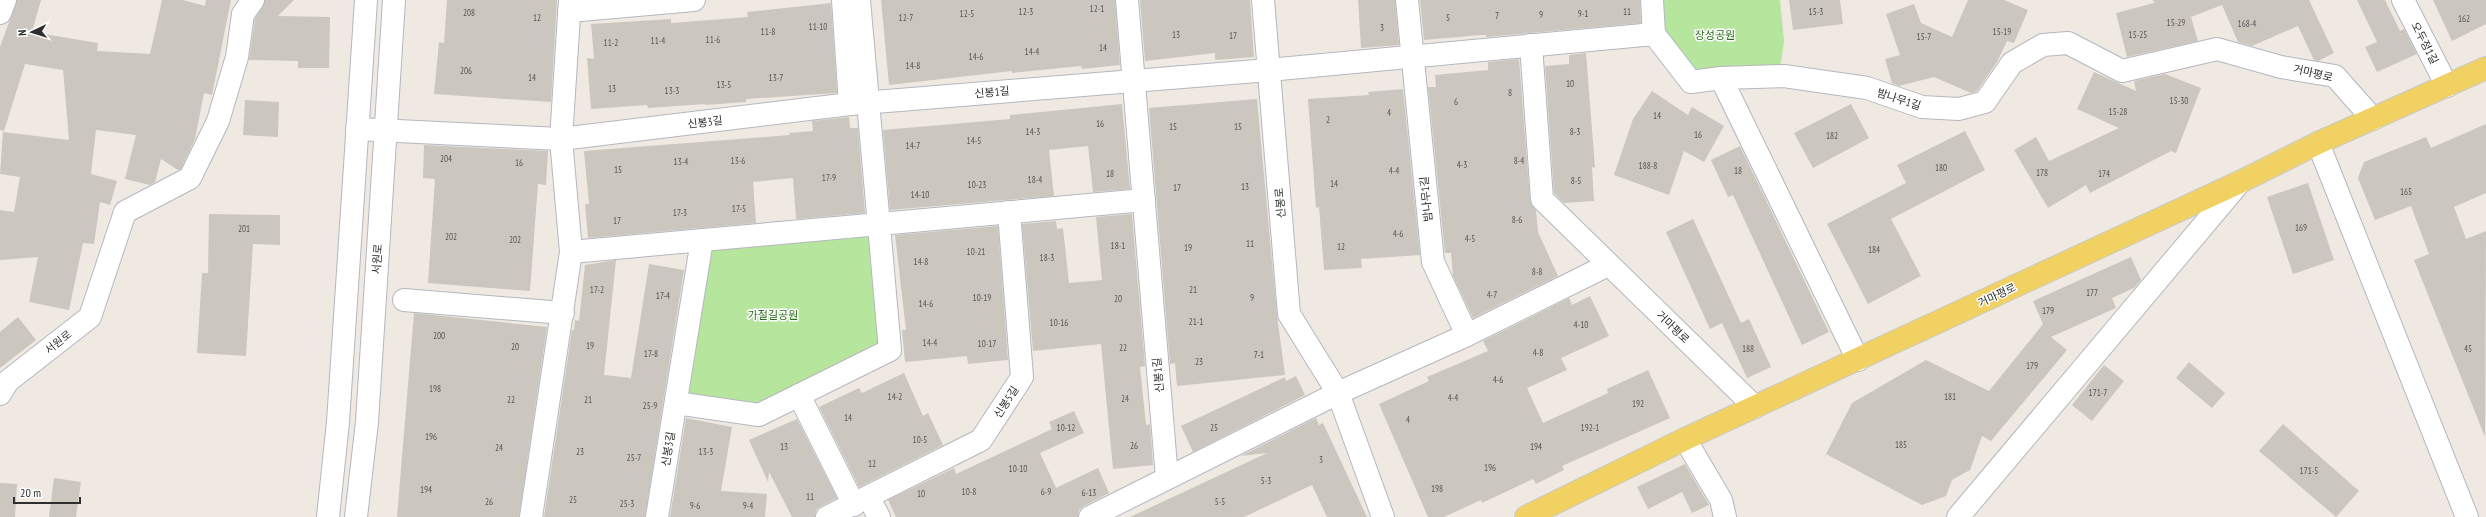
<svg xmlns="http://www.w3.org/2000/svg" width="2486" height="517" viewBox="0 0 2486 517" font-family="'PT Sans Narrow','Noto Sans KR',sans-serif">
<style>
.green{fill:#b6e59e}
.building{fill:#cbc7bf}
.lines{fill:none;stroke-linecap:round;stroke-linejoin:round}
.minor-casing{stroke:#b4b7c1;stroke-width:24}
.major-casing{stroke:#c9c9c9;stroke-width:24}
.minor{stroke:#fff;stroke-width:22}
.major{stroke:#f2d163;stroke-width:22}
.labels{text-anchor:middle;stroke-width:3;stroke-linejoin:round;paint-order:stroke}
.number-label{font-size:9px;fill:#555452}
.park-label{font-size:11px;fill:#2c6e1b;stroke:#fff}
.street-label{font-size:11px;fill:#2e2e2e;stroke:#fff}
</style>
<rect width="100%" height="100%" fill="#efe9e1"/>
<g class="green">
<polygon points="1663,0 1780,0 1784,41 1780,68 1698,72 1665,30"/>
<polygon points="879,223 890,350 759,415 676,403 702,240"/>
</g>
<g class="building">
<polygon points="17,0 41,0 32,32 98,43 97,51 150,54 162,0 183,0 205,6 206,0 231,0 212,95 204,93 195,139 181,169 178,170 161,159 155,182 150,185 125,179 136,135 96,130 91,174 117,181 110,205 100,202 94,244 83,243 69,310 29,302 38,257 0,260 0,210 14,212 20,177 0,174 3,132 69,140 63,70 25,64 4,131 0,130 0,47"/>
<polygon points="265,0 294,0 278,16 330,17 329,68 298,68 298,61 249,60 255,19"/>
<polygon points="447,0 557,0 551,102 434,94 439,42 444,43"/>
<polygon points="881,0 1115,0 1120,65 1082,69 1081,66 1012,73 1012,71 889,85"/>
<polygon points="1140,0 1250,0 1254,57 1215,60 1215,53 1145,61"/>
<polygon points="1358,0 1395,0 1399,45 1361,48"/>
<polygon points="1420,0 1640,0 1641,23 1486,37 1486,35 1481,35 1424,40"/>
<polygon points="1789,0 1840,0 1843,24 1793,30"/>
<polygon points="1968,0 2004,0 2028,10 2014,43 2007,41 1997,62 1977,91 1971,93 1934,77 1899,86 1892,83 1885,59 1900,55 1886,14 1914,4 1921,23 1952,37"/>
<polygon points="2153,0 2309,0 2334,53 2318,61 2314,60 2298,26 2252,46 2238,42 2222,5 2191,17 2198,41 2127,57 2116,13 2154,3"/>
<polygon points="2357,0 2385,0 2400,31 2404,29 2417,54 2377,72 2365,47 2377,42"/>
<polygon points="2433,0 2486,0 2486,24 2452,41"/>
<polygon points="831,3 837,93 746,99 746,102 705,105 705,104 648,108 647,105 591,109 587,58 594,59 591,24 671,19 671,23 748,17 747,12"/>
<polygon points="1586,53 1595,168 1592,167 1594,201 1564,203 1554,193 1545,66 1569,64 1569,55"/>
<polygon points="1519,59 1530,200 1536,211 1538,232 1558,276 1473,318 1453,276 1451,253 1445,253 1428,87 1436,87 1435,75 1488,70 1488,62"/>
<polygon points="2094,72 2136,91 2134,81 2165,74 2201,88 2176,153 2171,151 2090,193 2086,185 2048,208 2014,150 2036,137 2049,161 2119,128 2077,109"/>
<polygon points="1403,89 1420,255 1361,259 1362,268 1324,270 1319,207 1316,208 1308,99 1369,95 1368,92"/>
<polygon points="1652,91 1688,115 1692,107 1724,126 1704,162 1684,151 1669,195 1614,175 1633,119"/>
<polygon points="1257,99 1277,315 1285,375 1177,386 1175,363 1170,364 1149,108"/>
<polygon points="245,100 279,102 278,137 243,135"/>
<polygon points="1122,104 1130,189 1093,192 1088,146 1049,150 1054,196 890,210 883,130 1010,119 1010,115"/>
<polygon points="1851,104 1869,138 1813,168 1794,133"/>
<polygon points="849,117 850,128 858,128 865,213 796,219 793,178 753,182 756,223 588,238 585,204 589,204 584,151 790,135 789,133 813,131 812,121"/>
<polygon points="2486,124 2486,193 2454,207 2466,239 2486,231 2485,437 2414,260 2429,254 2411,206 2375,220 2358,178 2364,162 2426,137 2431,148"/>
<polygon points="1965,131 1985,170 1891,219 1921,276 1868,304 1827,224 1906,183 1897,165"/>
<polygon points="424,145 548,151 546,185 538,184 530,291 428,283 435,179 423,178"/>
<polygon points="1740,146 1829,332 1802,345 1733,195 1728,197 1711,160"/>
<polygon points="2308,183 2334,260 2293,274 2267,197"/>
<polygon points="209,214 280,215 280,245 253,244 246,356 197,353 202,273 208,273"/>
<polygon points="1132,214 1145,366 1140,367 1146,425 1150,424 1153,465 1113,469 1101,344 1033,351 1022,224 1056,221 1057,229 1063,228 1069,283 1102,280 1096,217"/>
<polygon points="1693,219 1741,323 1749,319 1771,367 1747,378 1722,323 1710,329 1666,232"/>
<polygon points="998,226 1008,360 968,364 967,356 905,362 902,330 906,330 895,235"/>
<polygon points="2131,257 2141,280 2134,288 2112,298 2116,308 2051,337 2067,350 1991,441 1982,436 1970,470 1952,480 1946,496 1922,505 1826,454 1852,403 1926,360 1989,391 2043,324 2033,301"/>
<polygon points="616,260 604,375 631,378 649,264 684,270 645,517 544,517 572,330 574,330 575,320 579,321 585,265"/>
<polygon points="1590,296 1609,336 1561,358 1567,370 1527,388 1543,423 1608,393 1607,389 1648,370 1670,418 1562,466 1564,470 1536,484 1533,479 1482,503 1481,500 1444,517 1428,517 1379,404 1429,381 1427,377 1488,351 1483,341 1569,298 1572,305"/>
<polygon points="414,313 547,327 519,517 397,517"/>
<polygon points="18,317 36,340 0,368 0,332"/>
<polygon points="2189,362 2225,393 2212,408 2176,378"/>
<polygon points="2104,365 2124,381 2092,421 2072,405"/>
<polygon points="904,373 923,416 928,413 943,445 859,487 819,407 859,388 862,393"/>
<polygon points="1296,376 1305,395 1193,452 1181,426 1285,377 1286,381"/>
<polygon points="1074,411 1084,433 1040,453 1056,488 1098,468 1109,493 1084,506 1079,510 1078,517 896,517 888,500 954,468 956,474 1052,429 1049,422"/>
<polygon points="686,418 732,427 721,491 767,494 765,517 670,517"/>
<polygon points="1316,418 1319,425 1323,423 1367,517 1327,517 1312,485 1244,517 1130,517 1267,453 1241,456"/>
<polygon points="797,419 837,498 821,506 816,510 815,517 792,517 769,472 768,482 749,440"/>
<polygon points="2283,424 2359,491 2336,517 2259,451"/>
<polygon points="1685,464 1709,505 1692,513 1682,492 1648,509 1637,487"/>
<polygon points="54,478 81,482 76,517 49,517"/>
<polygon points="0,483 17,484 15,517 0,517"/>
</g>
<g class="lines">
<g class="minor-casing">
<g id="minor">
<polyline points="843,0 850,104"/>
<polyline points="1127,0 1167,478"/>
<polyline points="1263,0 1289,314 1338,393 1383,517"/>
<polyline points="1407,0 1433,262 1467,335"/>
<polyline points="1652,0 1654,34"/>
<polyline points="2403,0 2447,86"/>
<polyline points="569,11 694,0"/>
<polyline points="0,13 5,0"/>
<polyline points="1531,45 1542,199 1755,407"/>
<polyline points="1721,78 1784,76 1867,88 1922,107 1959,109 1985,102 2012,63 2043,45 2068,43 2122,71 2217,49 2281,67 2335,76 2373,119"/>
<polyline points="357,129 561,139 850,104 1269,70 1654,34 1691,82 1721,78 1858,360"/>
<polyline points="2318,143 2467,517"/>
<polyline points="571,252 1144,200"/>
<polyline points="404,300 563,313"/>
<polyline points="0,394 8,381 90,317 125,212 190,178 218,121 237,57 243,14 253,0"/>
<polyline points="799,395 854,505"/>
<polyline points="676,403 759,415 890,350 859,0"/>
<polyline points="1685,439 1721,500 1725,517"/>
<polyline points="869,498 879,517"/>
<polyline points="328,517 338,422 366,0"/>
<polyline points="356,517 367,422 394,0"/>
<polyline points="531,517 571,252 561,139 570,0"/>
<polyline points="657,517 702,240"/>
<polyline points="827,517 981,440 1022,377 1009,212"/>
<polyline points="1090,517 1338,393 1467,335 1608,265"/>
<polyline points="1958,517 2240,182"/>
</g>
</g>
<g class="major-casing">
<polyline id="major" points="1526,517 1685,439 2240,182 2318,143 2486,68"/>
</g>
<use href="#minor" class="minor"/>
<use href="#major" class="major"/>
</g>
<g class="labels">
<g class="number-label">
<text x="1097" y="12">12-1</text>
<text x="1026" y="15">12-3</text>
<text x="1627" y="15">11</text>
<text x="1816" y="15">15-3</text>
<text x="469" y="16">208</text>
<text x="967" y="17">12-5</text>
<text x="1583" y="17">9-1</text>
<text x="1541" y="18">9</text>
<text x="1497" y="19">7</text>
<text x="537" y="21">12</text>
<text x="906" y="21">12-7</text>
<text x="1448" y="21">5</text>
<text x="2464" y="22">162</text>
<text x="2176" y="26">15-29</text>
<text x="2247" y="27">168-4</text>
<text x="818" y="30">11-10</text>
<text x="1382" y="31">3</text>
<text x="768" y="35">11-8</text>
<text x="2002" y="35">15-19</text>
<text x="1176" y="38">13</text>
<text x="2138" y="38">15-25</text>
<text x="1233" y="39">17</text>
<text x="1924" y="40">15-7</text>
<text x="713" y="43">11-6</text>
<text x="658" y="44">11-4</text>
<text x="611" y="46">11-2</text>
<text x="1103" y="51">14</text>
<text x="1032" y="55">14-4</text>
<text x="976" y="60">14-6</text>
<text x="913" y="69">14-8</text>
<text x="466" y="74">206</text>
<text x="532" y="81">14</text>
<text x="776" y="81">13-7</text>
<text x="1570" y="87">10</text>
<text x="724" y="88">13-5</text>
<text x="612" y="92">13</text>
<text x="672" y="94">13-3</text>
<text x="1510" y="96">8</text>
<text x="2179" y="104">15-30</text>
<text x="1456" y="105">6</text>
<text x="2118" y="115">15-28</text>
<text x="1389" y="116">4</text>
<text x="1657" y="119">14</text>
<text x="1328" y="123">2</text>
<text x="1100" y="127">16</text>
<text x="1173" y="130">15</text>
<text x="1238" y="130">15</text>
<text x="1033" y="135">14-3</text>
<text x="1575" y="135">8-3</text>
<text x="1698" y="138">16</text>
<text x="1832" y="139">182</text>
<text x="974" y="144">14-5</text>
<text x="913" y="149">14-7</text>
<text x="446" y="162">204</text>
<text x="738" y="164">13-6</text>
<text x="1519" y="164">8-4</text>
<text x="681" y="165">13-4</text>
<text x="519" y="166">16</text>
<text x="1462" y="168">4-3</text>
<text x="1648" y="169">188-8</text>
<text x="1941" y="171">180</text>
<text x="618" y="173">15</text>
<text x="1394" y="174">4-4</text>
<text x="1738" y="174">18</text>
<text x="2042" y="176">178</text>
<text x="1110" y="177">18</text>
<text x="2104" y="177">174</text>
<text x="829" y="181">17-9</text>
<text x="1035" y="183">18-4</text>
<text x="1576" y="184">8-5</text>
<text x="1334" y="187">14</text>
<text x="977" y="188">10-23</text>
<text x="1245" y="190">13</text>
<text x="1177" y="191">17</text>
<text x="2406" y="195">165</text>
<text x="920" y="198">14-10</text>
<text x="739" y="212">17-5</text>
<text x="680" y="216">17-3</text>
<text x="1517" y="223">8-6</text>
<text x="617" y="224">17</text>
<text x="2301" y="231">169</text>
<text x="244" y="232">201</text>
<text x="1398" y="237">4-6</text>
<text x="451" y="240">202</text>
<text x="1470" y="242">4-5</text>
<text x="515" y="243">202</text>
<text x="1250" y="247">11</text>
<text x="1118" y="249">18-1</text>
<text x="1341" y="250">12</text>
<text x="1188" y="251">19</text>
<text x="1874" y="253">184</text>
<text x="976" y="255">10-21</text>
<text x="1047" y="261">18-3</text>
<text x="921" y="265">14-8</text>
<text x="1537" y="275">8-8</text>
<text x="597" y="293">17-2</text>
<text x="1193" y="293">21</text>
<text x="2092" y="296">177</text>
<text x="1492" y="298">4-7</text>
<text x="663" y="299">17-4</text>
<text x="982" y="301">10-19</text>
<text x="1252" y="301">9</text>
<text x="1118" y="302">20</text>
<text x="926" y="307">14-6</text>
<text x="2048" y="314">179</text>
<text x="1196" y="325">21-1</text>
<text x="1059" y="326">10-16</text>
<text x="1581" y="328">4-10</text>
<text x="439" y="339">200</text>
<text x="930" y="346">14-4</text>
<text x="987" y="347">10-17</text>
<text x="590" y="349">19</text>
<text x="515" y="350">20</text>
<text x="1123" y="351">22</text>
<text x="1748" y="352">188</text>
<text x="2468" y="352">45</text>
<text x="1538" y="356">4-8</text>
<text x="651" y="357">17-8</text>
<text x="1259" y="358">7-1</text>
<text x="1199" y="365">23</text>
<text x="2032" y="369">179</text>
<text x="1498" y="383">4-6</text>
<text x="435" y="392">198</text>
<text x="2098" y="396">171-7</text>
<text x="895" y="400">14-2</text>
<text x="1950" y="400">181</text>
<text x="1453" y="401">4-4</text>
<text x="1125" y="402">24</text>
<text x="511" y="403">22</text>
<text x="588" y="403">21</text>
<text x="1638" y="407">192</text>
<text x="650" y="409">25-9</text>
<text x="848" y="421">14</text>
<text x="1408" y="423">4</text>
<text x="1066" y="431">10-12</text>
<text x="1214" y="431">25</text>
<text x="1590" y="431">192-1</text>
<text x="431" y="440">196</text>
<text x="920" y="443">10-5</text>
<text x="1901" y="448">185</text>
<text x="1134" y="449">26</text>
<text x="784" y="450">13</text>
<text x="1536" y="450">194</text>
<text x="499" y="451">24</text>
<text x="580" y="455">23</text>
<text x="706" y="455">13-3</text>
<text x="634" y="461">25-7</text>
<text x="1321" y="463">3</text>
<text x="872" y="467">12</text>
<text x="1490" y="471">196</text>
<text x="1018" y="472">10-10</text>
<text x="2309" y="474">171-5</text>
<text x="1266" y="484">5-3</text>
<text x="1437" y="492">198</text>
<text x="426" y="493">194</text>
<text x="969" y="495">10-8</text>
<text x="1046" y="495">6-9</text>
<text x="1089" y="496">6-13</text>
<text x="921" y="497">10</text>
<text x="810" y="500">11</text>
<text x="573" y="503">25</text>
<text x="489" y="505">26</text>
<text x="1220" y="505">5-5</text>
<text x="627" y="507">25-3</text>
<text x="695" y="509">9-6</text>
<text x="748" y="509">9-4</text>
</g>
<g class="park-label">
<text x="1715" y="39">장성공원</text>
<text x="773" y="319">가절길공원</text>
</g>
<g class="street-label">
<text transform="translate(2425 43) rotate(63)" y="4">오두정1길</text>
<text transform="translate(2313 73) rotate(13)" y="4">거마평로</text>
<text transform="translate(992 92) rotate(-5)" y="4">신봉1길</text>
<text transform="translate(1899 99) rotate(18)" y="4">밤나무1길</text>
<text transform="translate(705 122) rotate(-7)" y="4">신봉3길</text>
<text transform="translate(1426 199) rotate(-96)" y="4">밤나무1길</text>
<text transform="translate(1280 203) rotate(-95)" y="4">신봉로</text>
<text transform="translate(377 259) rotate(-86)" y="4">서원로</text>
<text transform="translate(1997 295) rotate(-25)" y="4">거마평로</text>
<text transform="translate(1673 327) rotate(44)" y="4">거마평로</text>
<text transform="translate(58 342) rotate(-38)" y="4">서원로</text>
<text transform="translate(1158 375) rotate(-95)" y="4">신봉1길</text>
<text transform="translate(1006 402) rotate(-57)" y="4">신봉5길</text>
<text transform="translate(668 449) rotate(-81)" y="4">신봉3길</text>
</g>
</g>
<g transform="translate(32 32) rotate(266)" stroke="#ffffff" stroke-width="3" paint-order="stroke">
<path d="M0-3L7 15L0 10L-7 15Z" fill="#2e2e2e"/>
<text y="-6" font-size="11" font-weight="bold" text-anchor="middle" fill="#2e2e2e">N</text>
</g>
<path d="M14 497v6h66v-6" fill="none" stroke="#2e2e2e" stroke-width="2"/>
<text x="20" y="497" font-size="12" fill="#2e2e2e" stroke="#ffffff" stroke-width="3" paint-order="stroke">20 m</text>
</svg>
